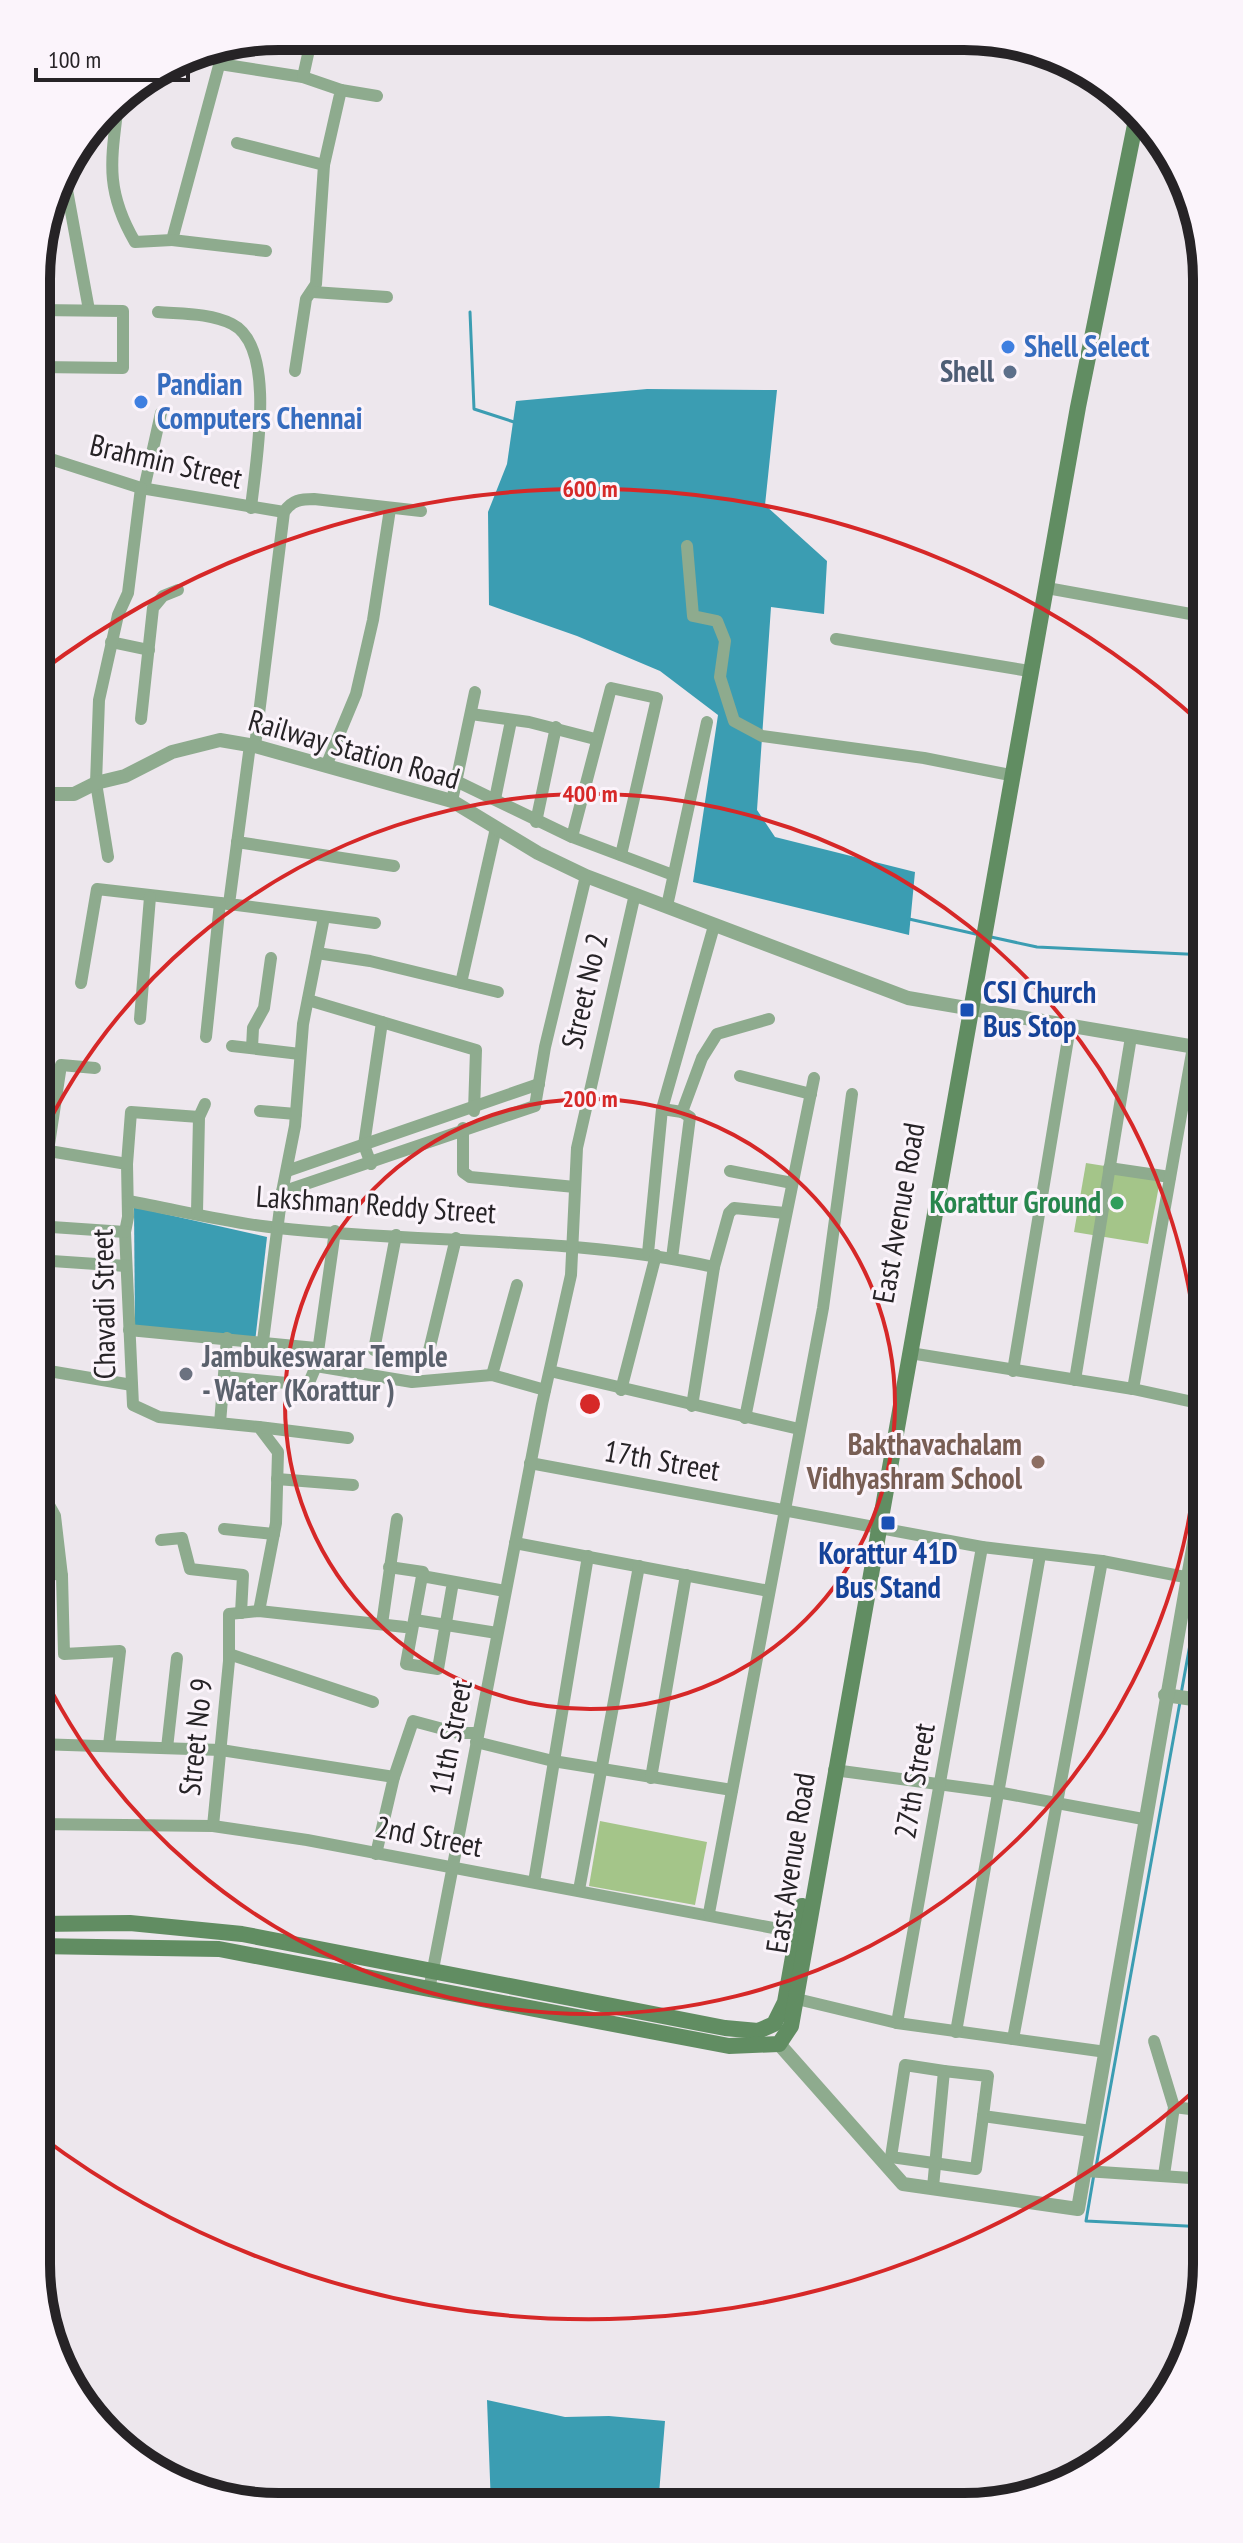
<svg xmlns="http://www.w3.org/2000/svg" width="1243" height="2543" viewBox="0 0 1243 2543" font-family="'PT Sans Narrow',sans-serif">
<style>
.green{fill:#a4c589}
.water{fill:#3b9db2}
.lines{fill:none;stroke-linecap:round;stroke-linejoin:round}
.stream{stroke:#3b9db2;stroke-width:3}
.minor{stroke:#8eab8e;stroke-width:12}
.tertiary{stroke:#8eab8e;stroke-width:14}
.secondary{stroke:#618d62;stroke-width:16}
.ring{fill:none;stroke:#d62828;stroke-width:4}
.shop-dot{fill:#3f7fe0;stroke:#fbf4fb;stroke-width:3}
.service-dot{fill:#5c6f8a;stroke:#fbf4fb;stroke-width:3}
.transit-dot{fill:#1a4fb4;stroke:#fbf4fb;stroke-width:3}
.leisure-dot{fill:#2e9e5b;stroke:#fbf4fb;stroke-width:3}
.worship-dot{fill:#6b7280;stroke:#fbf4fb;stroke-width:3}
.education-dot{fill:#8d6e63;stroke:#fbf4fb;stroke-width:3}
.labels{text-anchor:middle;stroke-width:6;stroke-linejoin:round;paint-order:stroke}
.shop-label{font-size:30px;font-weight:bold;fill:#366cbe;stroke:#fbf4fb;text-anchor:start}
.service-label{font-size:30px;font-weight:bold;fill:#4e5e75;stroke:#fbf4fb;text-anchor:end}
.street-label{font-size:30px;fill:#262326;stroke:#fbf4fb}
.transit-label{font-size:30px;font-weight:bold;fill:#164399;stroke:#fbf4fb;text-anchor:start}
.leisure-label{font-size:30px;font-weight:bold;fill:#27864d;stroke:#fbf4fb;text-anchor:end}
.worship-label{font-size:30px;font-weight:bold;fill:#5b616d;stroke:#fbf4fb;text-anchor:start}
.education-label{font-size:30px;font-weight:bold;fill:#785e54;stroke:#fbf4fb;text-anchor:end}
.rim{fill:none;stroke:#262326;stroke-width:10}
.centre{fill:#d62828;stroke:#fbf4fb;stroke-width:4}
.ring-label{font-size:24px;text-anchor:middle;font-weight:bold;fill:#d62828;stroke:#fbf4fb;stroke-width:6;stroke-linejoin:round;paint-order:stroke}
</style>
<rect width="100%" height="100%" fill="#ede7ed"/>
<g class="green">
<polygon points="1086,1163 1161,1175 1148,1244 1074,1232"/>
<polygon points="600,1821 707,1842 695,1905 589,1886"/>
</g>
<g class="water">
<polygon points="647,389 777,390 765,505 827,561 824,614 771,607 757,810 775,837 915,872 909,935 693,882 718,715 660,671 577,636 489,605 488,512 507,464 516,401"/>
<polygon points="134,1207 267,1237 255,1342 135,1330"/>
<polygon points="487,2400 565,2417 609,2416 665,2421 658,2506 491,2506"/>
</g>
<g class="lines">
<g class="stream">
<polyline points="470,312 474,409 514,422"/>
<polyline points="909,919 980,935"/>
<polyline points="991,937 1037,947 1207,955"/>
<polyline points="1181,1694 1207,1551"/>
<polyline points="1096,2167 1180,1702"/>
<polyline points="1094,2174 1086,2221 1206,2227"/>
</g>
<g class="minor">
<polyline points="220,64 303,77 341,90 324,165 316,284 306,299 295,371"/>
<polyline points="303,77 312,36"/>
<polyline points="341,90 377,96"/>
<path d="M 119,96 C 112,157 103,187 135,242 L 172,240 L 224,47"/>
<polyline points="237,143 324,165"/>
<polyline points="63,168 89,310"/>
<polyline points="172,240 266,251"/>
<polyline points="313,292 387,297"/>
<path d="M 158,312 C 182,314 210,313 232,324 C 278,347 255,466 251,508"/>
<polyline points="38,367 123,368 123,311 38,310"/>
<polyline points="38,455 141,488 284,512"/>
<polyline points="144,489 161,413"/>
<polyline points="687,546 693,616 717,621 725,641 720,677 734,721 762,736 924,758 1005,774"/>
<polyline points="1047,588 1207,617"/>
<polyline points="836,639 1023,670"/>
<polyline points="111,642 149,650"/>
<polyline points="471,714 529,722 595,739"/>
<polyline points="141,719 153,608 163,596 178,590"/>
<polyline points="250,745 229,904 375,923"/>
<path d="M 255,746 L 284,512 C 292,500 301,499 314,499 L 421,511"/>
<polyline points="326,766 356,694 373,620 390,509"/>
<polyline points="456,781 572,837 673,875"/>
<polyline points="495,799 511,721"/>
<polyline points="452,801 475,692"/>
<polyline points="536,822 556,727"/>
<polyline points="572,837 611,688 657,698 621,855"/>
<polyline points="237,842 394,866"/>
<polyline points="108,857 96,783 99,700 118,615 128,593 141,488"/>
<polyline points="667,906 707,722"/>
<polyline points="39,910 39,794"/>
<polyline points="317,953 370,961 498,992"/>
<polyline points="81,983 97,889 229,904"/>
<polyline points="461,983 496,828"/>
<polyline points="308,1000 476,1050 474,1111"/>
<polyline points="140,1019 150,897"/>
<polyline points="206,1037 220,903"/>
<polyline points="232,1046 300,1054"/>
<polyline points="252,1048 253,1028 264,1008 271,958"/>
<polyline points="740,1076 811,1094"/>
<polyline points="662,1109 682,1112 690,1117 672,1258"/>
<polyline points="260,1111 296,1114"/>
<polyline points="682,1112 702,1058 717,1034 769,1019"/>
<polyline points="463,1128 463,1172 470,1177 575,1187"/>
<polyline points="37,1149 127,1164 128,1217 125,1232 133,1405 159,1417 259,1427 278,1452 276,1523 259,1611"/>
<polyline points="48,1151 61,1065 95,1068"/>
<polyline points="127,1164 131,1112 199,1117"/>
<polyline points="371,1164 364,1145 382,1022"/>
<polyline points="1109,1168 1170,1177"/>
<polyline points="287,1171 539,1084"/>
<polyline points="730,1171 792,1183"/>
<polyline points="282,1192 295,1126 303,1024 324,917"/>
<path d="M 128,1201 C 178,1210 228,1223 278,1228 C 424,1244 570,1236 714,1267"/>
<polyline points="197,1212 199,1117 205,1104"/>
<polyline points="37,1226 125,1232"/>
<polyline points="335,1231 316,1366 412,1382 492,1375 545,1390"/>
<polyline points="648,1253 662,1109 714,926"/>
<polyline points="37,1260 126,1266"/>
<polyline points="129,1330 316,1348"/>
<polyline points="263,1341 282,1192 535,1106 545,1047 586,876"/>
<polyline points="374,1350 396,1235"/>
<polyline points="910,1353 1133,1389 1207,1405"/>
<polyline points="427,1359 456,1238"/>
<polyline points="37,1369 132,1385"/>
<polyline points="550,1371 799,1429"/>
<polyline points="1013,1371 1070,1027"/>
<polyline points="492,1375 517,1285"/>
<polyline points="224,1377 308,1385 316,1366"/>
<polyline points="1075,1380 1131,1037"/>
<polyline points="43,1388 44,1496 55,1516 62,1576"/>
<polyline points="1133,1389 1193,1047"/>
<polyline points="621,1390 656,1255"/>
<polyline points="692,1406 714,1267 729,1213 734,1208 785,1213"/>
<polyline points="745,1418 814,1078"/>
<polyline points="220,1423 227,1338"/>
<polyline points="259,1427 348,1438"/>
<polyline points="530,1463 982,1547 1102,1561 1185,1577"/>
<polyline points="277,1479 353,1485"/>
<polyline points="224,1529 274,1534"/>
<polyline points="161,1540 182,1538 190,1569 243,1575 241,1613"/>
<polyline points="515,1543 769,1591"/>
<polyline points="37,1567 62,1576 64,1654 120,1651 109,1745"/>
<polyline points="389,1567 423,1572"/>
<polyline points="453,1582 438,1669 406,1664 422,1576 505,1591"/>
<polyline points="415,1620 497,1633"/>
<polyline points="382,1624 397,1519"/>
<polyline points="229,1654 373,1702"/>
<polyline points="476,1742 553,1761 732,1790"/>
<polyline points="37,1744 221,1750 394,1777 376,1854"/>
<polyline points="167,1748 177,1658"/>
<polyline points="834,1770 997,1792 1143,1819"/>
<polyline points="394,1777 413,1721 458,1733 478,1733"/>
<polyline points="651,1778 686,1575"/>
<polyline points="36,1824 213,1826 307,1840 805,1934"/>
<polyline points="213,1826 229,1661 229,1614 259,1611 405,1627"/>
<polyline points="534,1882 588,1556"/>
<polyline points="579,1890 639,1566"/>
<polyline points="709,1913 823,1308 852,1094"/>
<polyline points="1207,1930 1207,1890"/>
<polyline points="429,1990 542,1404 571,1275 577,1148 635,894"/>
<polyline points="797,1999 897,2023 1106,2052"/>
<polyline points="897,2023 982,1547"/>
<polyline points="956,2032 1040,1555"/>
<polyline points="1013,2039 1102,1561"/>
<polyline points="1154,2041 1174,2107 1164,2175"/>
<polyline points="944,2071 905,2065 891,2157 976,2169 983,2116"/>
<polyline points="1174,2107 1206,2111"/>
<polyline points="1085,2171 1206,2179"/>
<polyline points="933,2187 944,2071 988,2076 983,2116 1091,2131"/>
</g>
<g class="tertiary">
<polyline points="37,794 74,794 96,783 125,776 172,752 220,740 255,746 452,801 538,853 586,876 908,998 1207,1049"/>
<polyline points="1165,1695 1207,1701"/>
<polyline points="779,2044 903,2184 1078,2209 1207,1468"/>
</g>
<g class="secondary">
<polyline points="36,1924 130,1923 242,1934 725,2028 758,2031 774,2024 785,2002 802,1906"/>
<polyline points="36,1946 219,1949 729,2046 779,2044 791,2026 1078,407 1137,115"/>
</g>
</g>
<g class="ring">
<circle cx="590" cy="1404" r="305"/>
<path d="M37 1146A610 610 0 1 1 37 1662"/>
<path d="M1202 2084A915 915 0 0 1 39 2135M39 673A915 915 0 0 1 1202 724"/>
</g>
<g class="shop-dot">
<circle cx="1008" cy="347" r="8"/>
<circle cx="141" cy="402" r="8"/>
</g>
<circle class="service-dot" cx="1010" cy="372" r="8"/>
<g class="transit-dot">
<rect x="959" y="1002" width="16" height="16" rx="4"/>
<rect x="880" y="1515" width="16" height="16" rx="4"/>
</g>
<circle class="leisure-dot" cx="1117" cy="1203" r="8"/>
<circle class="worship-dot" cx="186" cy="1374" r="8"/>
<circle class="education-dot" cx="1038" cy="1462" r="8"/>
<g class="labels">
<g class="shop-label">
<text x="1024" y="357">Shell Select</text>
<text x="157" y="395">Pandian<tspan x="157" dy="34">Computers Chennai</tspan></text>
</g>
<g class="service-label">
<text x="994" y="382">Shell</text>
</g>
<g class="street-label">
<text transform="translate(166 462) rotate(13)" y="10">Brahmin Street</text>
<text transform="translate(354 750) rotate(16)" y="10">Railway Station Road</text>
<text transform="translate(585 991) rotate(-77)" y="10">Street No 2</text>
<text transform="translate(376 1205) rotate(4)" y="10">Lakshman Reddy Street</text>
<text transform="translate(899 1213) rotate(-80)" y="10">East Avenue Road</text>
<text transform="translate(104 1304) rotate(-91)" y="10">Chavadi Street</text>
<text transform="translate(662 1461) rotate(10)" y="10">17th Street</text>
<text transform="translate(196 1737) rotate(-84)" y="10">Street No 9</text>
<text transform="translate(451 1738) rotate(-79)" y="10">11th Street</text>
<text transform="translate(915 1781) rotate(-80)" y="10">27th Street</text>
<text transform="translate(429 1837) rotate(11)" y="10">2nd Street</text>
<text transform="translate(791 1863) rotate(-81)" y="10">East Avenue Road</text>
</g>
<g class="transit-label">
<text x="983" y="1003">CSI Church<tspan x="983" dy="34">Bus Stop</tspan></text>
<text x="888" y="1564" text-anchor="middle">Korattur 41D<tspan x="888" dy="34">Bus Stand</tspan></text>
</g>
<g class="leisure-label">
<text x="1101" y="1213">Korattur Ground</text>
</g>
<g class="worship-label">
<text x="202" y="1367">Jambukeswarar Temple<tspan x="202" dy="34">- Water (Korattur )</tspan></text>
</g>
<g class="education-label">
<text x="1022" y="1455">Bakthavachalam<tspan x="1022" dy="34">Vidhyashram School</tspan></text>
</g>
</g>
<path d="M0 0H1243V2543H0ZM279 50H964A229 229 0 0 1 1193 279V2264A229 229 0 0 1 964 2493H279A229 229 0 0 1 50 2264V279A229 229 0 0 1 279 50Z" fill="#fbf4fb" fill-rule="evenodd"/>
<path class="rim" d="M279 50H964A229 229 0 0 1 1193 279V2264A229 229 0 0 1 964 2493H279A229 229 0 0 1 50 2264V279A229 229 0 0 1 279 50Z"/>
<circle cx="590" cy="1404" r="12" class="centre"/>
<g class="ring-label">
<text x="590" y="497">600 m</text>
<text x="590" y="802">400 m</text>
<text x="590" y="1107">200 m</text>
</g>
<path d="M36 68v12h152v-12" fill="none" stroke="#262326" stroke-width="4"/>
<text x="48" y="68" font-size="24" fill="#262326" stroke="#fbf4fb" stroke-width="6" paint-order="stroke">100 m</text>
</svg>
